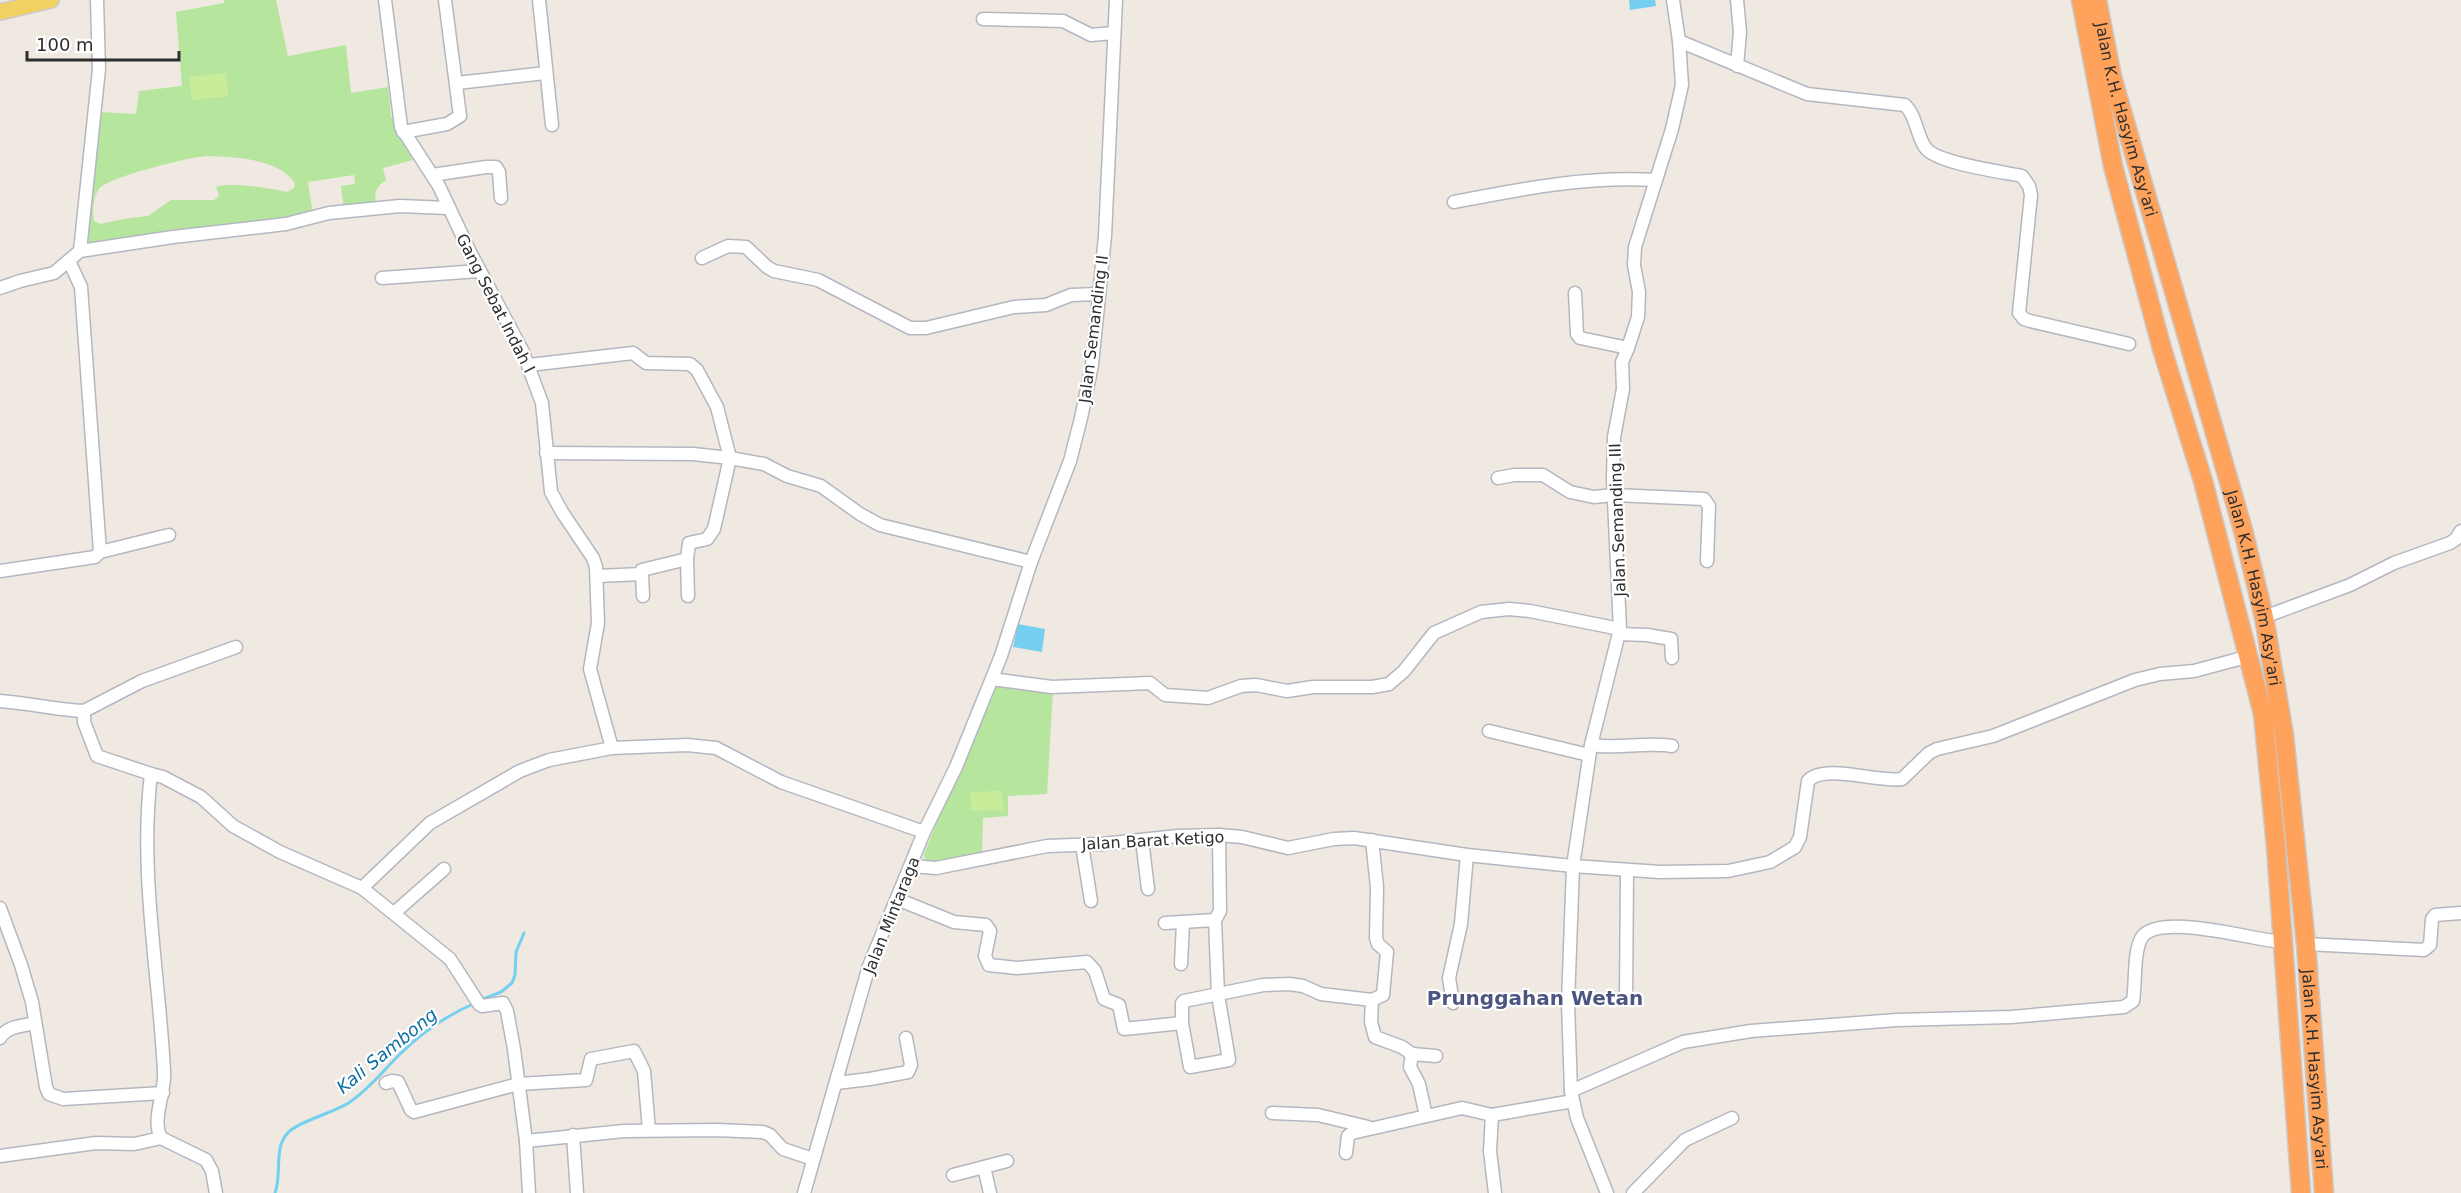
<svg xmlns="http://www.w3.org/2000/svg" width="2461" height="1193" viewBox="0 0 2461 1193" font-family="'DejaVu Sans',sans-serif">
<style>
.green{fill:#b6e59e;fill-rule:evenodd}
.pitch{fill:#c9ec9a}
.water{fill:#75cff0}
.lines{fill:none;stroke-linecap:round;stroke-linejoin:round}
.stream{stroke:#75cff0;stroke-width:3}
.minor-casing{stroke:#b4b7c1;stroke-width:15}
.major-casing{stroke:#c9c9c9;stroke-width:18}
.highway-casing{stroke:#c9c9c9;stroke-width:21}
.minor{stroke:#fff;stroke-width:12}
.major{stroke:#f2d163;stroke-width:15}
.highway{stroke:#ffa35c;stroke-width:18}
.labels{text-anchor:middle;stroke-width:4.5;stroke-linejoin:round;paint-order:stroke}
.street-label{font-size:16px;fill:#2e2e2e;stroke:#fff}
.water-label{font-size:18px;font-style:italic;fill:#0d6fa3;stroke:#fff}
.quarter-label{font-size:20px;font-weight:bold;fill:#4d5680;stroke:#fff}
</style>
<rect width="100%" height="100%" fill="#efe9e1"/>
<g class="green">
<path d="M 224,0 L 276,0 L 288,56 L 346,45 L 351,93 L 388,87 L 391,116 L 413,160 L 383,168 L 386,180 C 374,188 374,195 377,209 L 344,210 L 341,186 L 355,184 L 354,175 L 308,182 L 313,214 L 85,248 L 100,112 L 136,114 L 139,91 L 182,86 L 176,12 L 224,3 ZM 207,156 C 233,157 278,158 295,183 L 294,188 L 287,192 C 272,188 230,182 216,187 L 219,196 L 214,200 L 171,200 L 148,216 L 123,219 L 101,224 L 94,221 C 92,213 93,197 99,189 C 108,177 189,157 207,156 Z"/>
<path d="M 994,683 L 1053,690 L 1047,794 L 1008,796 L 1008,816 L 983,818 L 982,856 C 966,860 938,872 925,859 L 924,854 Z"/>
</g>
<g class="pitch">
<polygon points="226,73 228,96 192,100 189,77"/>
<polygon points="1002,791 1003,810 971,811 970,792"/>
</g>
<g class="water">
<polygon points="1629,0 1655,0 1656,6 1630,10"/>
<polygon points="1018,624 1045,629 1042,652 1013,647"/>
</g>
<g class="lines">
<g class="stream">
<polyline points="481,1000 501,992 512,983 515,975 516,952 524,933"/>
<path d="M 275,1193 C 282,1175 274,1150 286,1135 C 295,1122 334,1113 350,1102 C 370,1088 383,1071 400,1054 C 421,1033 448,1015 475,1003"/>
</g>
<g class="minor-casing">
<g id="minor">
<polyline points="385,0 401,127 439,186 469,250 523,352 542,403 551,492 562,512 593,558 596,567 598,623 590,669 612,748"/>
<polyline points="539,0 552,125"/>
<polyline points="983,19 1063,21 1091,35 1114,33"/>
<path d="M 1679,41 L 1807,94 L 1905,105 C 1917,117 1916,134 1925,147 C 1934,163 2003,172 2022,176 L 2029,186 L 2031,195 L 2019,313 L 2024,319 L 2030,321 L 2129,344"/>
<polyline points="1737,66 1740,32 1737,0"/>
<polyline points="457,83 545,73"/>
<polyline points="403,132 447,124 460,116 445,0"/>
<polyline points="432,175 486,167 496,167 499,172 501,198"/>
<path d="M 1454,202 C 1521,189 1586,176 1655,180"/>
<polyline points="80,251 99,69 97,0"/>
<polyline points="702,258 728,246 746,247 767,267 774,271 818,280 910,328 926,328 1014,307 1046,305 1071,295 1099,294"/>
<polyline points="382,278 479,271"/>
<polyline points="0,288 20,281 54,273 80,251 173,237 286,224 329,213 400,206 448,208"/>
<polyline points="1575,293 1577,334 1580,338 1628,348"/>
<polyline points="529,365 633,353 646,363 690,364 697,370 717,407 730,458 693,454 546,453"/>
<polyline points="1498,478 1514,475 1543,475 1570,492 1594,497 1614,495 1704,499 1709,506 1707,561"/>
<polyline points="100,552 169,535"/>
<polyline points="687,559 688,596"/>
<polyline points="0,571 95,557 100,552 81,287 69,261"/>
<polyline points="642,574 643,596"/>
<polyline points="597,576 642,574 642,570 687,559 689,543 707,539 714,529 730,458 764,464 787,476 821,486 860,514 880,525 1031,562"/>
<polyline points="2264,617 2350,585 2394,563 2450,543 2456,539 2461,531"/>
<polyline points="1619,634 1647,635 1671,639 1672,658"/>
<polyline points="992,679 1052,687 1150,683 1165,695 1208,698 1241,686 1256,685 1287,691 1313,687 1372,687 1389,684 1404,671 1434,633 1481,612 1509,609 1530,611 1620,629"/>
<path d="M 0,701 C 29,703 56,710 84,711 L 84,722 L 97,756 L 151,774 C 139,873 159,972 164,1071 C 166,1092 151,1119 161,1138 L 206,1160 L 212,1171 L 216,1193"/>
<polyline points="84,711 142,681 236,647"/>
<polyline points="1489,731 1589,755"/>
<path d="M 1591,745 C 1618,749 1645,742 1672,746"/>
<polyline points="151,774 163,777 201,797 233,826 280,852 362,888 450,959 479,1004 482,1006 503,1003 507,1011 514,1049 526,1141"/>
<polyline points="1142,840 1148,889"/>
<polyline points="1372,840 1377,887 1376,938 1378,944 1387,952 1383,995 1372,1000"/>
<polyline points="1082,845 1091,901"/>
<path d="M 912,866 L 936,868 L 1047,846 L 1102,844 L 1178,836 L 1219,835 L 1242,837 L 1288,848 L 1334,839 L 1354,838 L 1467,855 L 1573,866 L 1660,872 L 1728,871 L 1770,862 L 1795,847 L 1800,837 L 1808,781 C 1824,763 1879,783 1902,779 L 1929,753 L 1937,749 L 1993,736 L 2135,680 L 2160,674 L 2194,671 L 2250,656"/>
<polyline points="362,888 430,823 520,771 549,760 612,748 687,745 716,748 781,782 924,832"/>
<polyline points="897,899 954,922 986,925 990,931 985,956 989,965 1017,968 1087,962 1095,971 1104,999 1119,1005 1124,1029 1182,1023"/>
<polyline points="0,908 21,965 32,1002 46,1087 49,1094 63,1099 163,1093"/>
<polyline points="394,913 444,869"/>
<polyline points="1215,920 1218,995 1229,1060 1190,1067 1182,1023 1182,1003 1184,1001 1263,985 1289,984 1303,986 1321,994 1372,1000 1371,1022 1375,1037 1402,1047 1412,1054 1436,1056"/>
<polyline points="1165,923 1215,920 1220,911 1219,835"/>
<polyline points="2306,944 2424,950 2430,945 2432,919 2435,915 2461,913"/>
<polyline points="1181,964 1183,923"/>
<polyline points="1626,1000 1627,870"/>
<polyline points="1453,1003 1449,978 1461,924 1467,855"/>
<path d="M 0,1038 C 7,1026 22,1026 35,1023"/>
<polyline points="1412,1054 1410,1067 1419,1084 1426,1116"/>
<polyline points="386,1083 392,1081 398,1082 411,1110 414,1112 518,1084 586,1080 591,1059 634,1051 644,1071 649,1130"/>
<polyline points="836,1083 870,1079 908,1072 911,1065 906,1038"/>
<path d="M 1571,1091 L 1683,1042 L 1751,1031 L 1897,1020 L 2011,1017 L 2124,1007 L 2133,1001 C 2136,984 2133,951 2142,937 C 2160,912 2253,940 2282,942"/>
<polyline points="1272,1113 1318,1115 1368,1127"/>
<polyline points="1492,1115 1573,1101"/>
<polyline points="573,1135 577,1193"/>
<polyline points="1346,1153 1348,1136 1352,1133 1462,1108 1492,1115 1490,1151 1495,1193"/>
<polyline points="0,1156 96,1143 134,1144 161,1138"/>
<polyline points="953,1175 984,1167"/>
<polyline points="529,1193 526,1141 624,1131 717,1130 763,1132 770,1135 783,1149 813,1159"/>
<polyline points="804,1193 869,966 924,832 956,767 1001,656 1031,562 1070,461 1081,418 1092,365 1105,236 1116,0"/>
<polyline points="990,1193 984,1167 1007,1161"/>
<polyline points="1607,1193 1577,1118 1571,1091 1568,1003 1573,866 1591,745 1620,629 1613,479 1614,437 1623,389 1622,362 1628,348 1638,317 1639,292 1634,265 1635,247 1672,129 1682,85 1679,41 1673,0"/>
<polyline points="1633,1193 1685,1140 1732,1118"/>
</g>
</g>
<g class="major-casing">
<polyline id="major" points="0,12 51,0"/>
</g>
<g class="highway-casing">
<g id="highway">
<polyline points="2081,0 2113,166 2162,349 2203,481 2263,714 2276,846 2301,1193"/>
<path id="s1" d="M 2097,0 L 2112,77 L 2243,530 L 2264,617 L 2284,735 L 2306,944 L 2324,1193"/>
</g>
</g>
<use href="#minor" class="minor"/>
<use href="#major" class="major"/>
<use href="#highway" class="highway"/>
</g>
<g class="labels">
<g class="street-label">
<text dy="6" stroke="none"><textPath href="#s1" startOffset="123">Jalan K.H. Hasyim Asy'ari</textPath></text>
<text transform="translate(496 303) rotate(63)" y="6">Gang Sebat Indah I</text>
<text transform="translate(1093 329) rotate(-83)" y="6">Jalan Semanding II</text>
<text transform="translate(1617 520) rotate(-92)" y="6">Jalan Semanding III</text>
<text dy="6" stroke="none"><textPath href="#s1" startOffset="609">Jalan K.H. Hasyim Asy'ari</textPath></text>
<text transform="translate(1153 840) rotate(-3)" y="6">Jalan Barat Ketigo</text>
<text transform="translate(891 915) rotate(-68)" y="6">Jalan Mintaraga</text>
<text dy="6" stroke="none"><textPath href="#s1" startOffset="1095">Jalan K.H. Hasyim Asy'ari</textPath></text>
</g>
<g class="water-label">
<text transform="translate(387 1051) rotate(-39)" y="6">Kali Sambong</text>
</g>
<g class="quarter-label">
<text x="1535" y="1005">Prunggahan Wetan</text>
</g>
</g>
<path d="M27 51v9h152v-9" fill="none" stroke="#2e2e2e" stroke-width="3"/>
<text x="36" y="51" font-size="18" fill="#2e2e2e" stroke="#ffffff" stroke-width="4.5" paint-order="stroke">100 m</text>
</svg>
